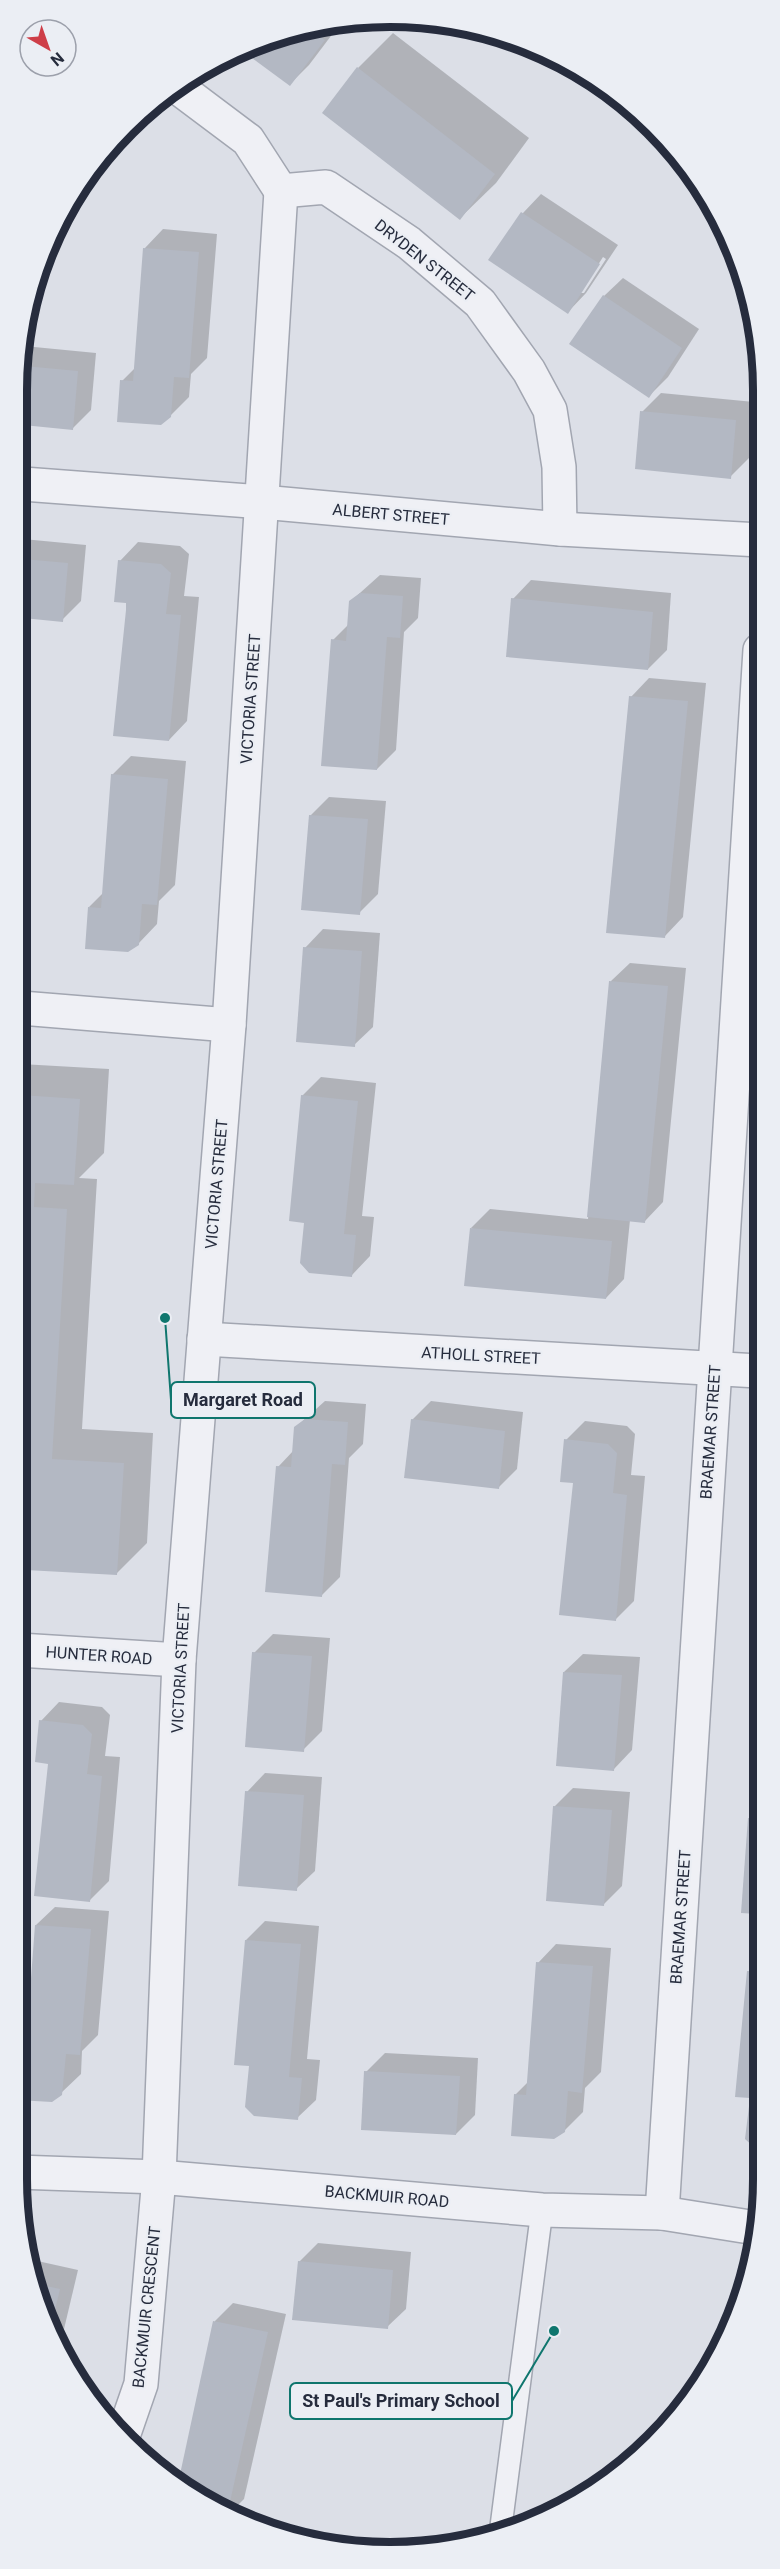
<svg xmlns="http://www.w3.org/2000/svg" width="780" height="2569" viewBox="0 0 780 2569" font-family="Roboto,sans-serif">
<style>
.shadow{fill:#0003;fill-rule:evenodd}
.building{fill:#b3b8c3}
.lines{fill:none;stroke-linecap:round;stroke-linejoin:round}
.lane-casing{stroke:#a2a6b1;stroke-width:24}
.street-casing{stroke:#a2a6b1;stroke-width:36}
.lane{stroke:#eff0f5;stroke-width:21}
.street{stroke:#eff0f5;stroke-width:33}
.labels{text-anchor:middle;stroke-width:4.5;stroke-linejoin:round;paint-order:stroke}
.street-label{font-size:16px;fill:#262c3d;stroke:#ebeef4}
.rim{fill:none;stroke:#262c3d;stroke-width:8}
.leader{fill:none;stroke:#0f766e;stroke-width:2}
.callout-dot{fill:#0f766e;stroke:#ebeef4;stroke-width:2}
.callout{fill:#ebeef4;stroke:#0f766e;stroke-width:2}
.callout-label{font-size:18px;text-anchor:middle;font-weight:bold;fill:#262c3d}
</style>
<rect width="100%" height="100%" fill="#dcdfe7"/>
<g class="shadow">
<polygon points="317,24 340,24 309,65 290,84 247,53"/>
<polygon points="393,33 529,138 496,183 460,218 358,68"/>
<polygon points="139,123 121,149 85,184 81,181"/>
<path d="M 541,194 L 618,245 L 586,293 L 568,312 L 490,260 L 523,213 ZM 603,257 L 606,259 L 584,293 L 580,293 Z"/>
<polygon points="163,229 217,234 207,358 191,374 189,397 170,416 122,381 136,367 145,248"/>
<polygon points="623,278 699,329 668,377 649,396 604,296"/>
<polygon points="24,346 96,353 91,410 73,428 23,424"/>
<polygon points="661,393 754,402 749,458 730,477 642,412"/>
<polygon points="23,539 86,545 81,601 62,620 23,616"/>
<polygon points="138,542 180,546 189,554 184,596 199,597 187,721 169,740 120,561"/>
<polygon points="380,575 421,578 418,618 404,632 396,750 377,769 333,640 349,624 351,601"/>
<polygon points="531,580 671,593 667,650 648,669 513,599"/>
<polygon points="649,678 706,683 683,917 665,936 631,697"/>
<polygon points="131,756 186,761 175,885 159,901 157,924 138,944 89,907 103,893 112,775"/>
<polygon points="329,797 386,801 378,894 359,913 310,816"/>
<polygon points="323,929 380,933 373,1027 354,1045 305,948"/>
<polygon points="630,963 686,968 663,1202 645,1221 630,1220 624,1279 606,1298 471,1228 490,1209 588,1219 611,981"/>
<polygon points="21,1064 109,1069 104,1153 79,1178 97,1179 82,1429 153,1433 147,1543 116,1574 28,1558 19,1565"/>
<polygon points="321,1077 376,1083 362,1216 374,1217 370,1256 352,1275 305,1221 302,1096"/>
<polygon points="325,1401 366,1404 363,1444 349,1458 340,1577 322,1595 278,1467 294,1450 296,1427"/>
<polygon points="431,1401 523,1412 517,1469 498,1488 412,1420"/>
<polygon points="585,1421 627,1426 635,1434 631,1475 645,1476 634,1601 615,1620 566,1440"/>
<polygon points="273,1634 330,1638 322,1731 303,1750 254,1653"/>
<polygon points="583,1654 640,1657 632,1750 614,1769 564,1672"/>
<polygon points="59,1702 102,1707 110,1715 105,1756 120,1757 109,1881 90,1900 49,1762 41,1721"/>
<polygon points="757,1706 757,1779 752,1778"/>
<polygon points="265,1773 322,1777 315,1871 296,1889 247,1792"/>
<polygon points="573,1788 630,1792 622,1886 604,1904 554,1807"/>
<polygon points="757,1811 757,1913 749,1819"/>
<polygon points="55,1907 109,1911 98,2035 82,2051 81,2074 61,2093 52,2101 17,2098 17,2054 27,2044 36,1925"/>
<polygon points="265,1921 319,1926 307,2059 320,2060 316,2100 297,2118 251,2065 246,1940"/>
<polygon points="556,1944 611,1948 601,2072 585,2088 583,2112 564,2131 515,2095 529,2081 538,1963"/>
<polygon points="757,1963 756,2147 751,2097 748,1972"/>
<polygon points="385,2053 478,2058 475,2115 456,2134 366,2072"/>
<polygon points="318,2243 411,2252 406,2309 387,2327 299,2262"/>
<polygon points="33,2260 78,2270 60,2346 45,2322"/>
<polygon points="233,2303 286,2314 244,2499 228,2515 180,2480 215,2321"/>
<polygon points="296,2531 314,2541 293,2535"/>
</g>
<g class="building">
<polygon points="308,28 325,40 290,86 245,53"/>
<polygon points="357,67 495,174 460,220 322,113"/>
<polygon points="104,158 85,186 80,182"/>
<polygon points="521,212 600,264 568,314 488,260"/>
<polygon points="143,248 199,252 189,378 174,377 171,417 161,425 117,422 120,380 133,381"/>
<polygon points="603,295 682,348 649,398 569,344"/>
<polygon points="24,366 78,371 73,430 23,425"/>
<polygon points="640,411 736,420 731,479 635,469"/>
<polygon points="758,452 760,452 760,479 756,479"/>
<polygon points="23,559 68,563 63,622 23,618"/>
<polygon points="118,560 161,564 171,573 166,614 181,615 169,741 113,736 126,610 126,603 114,602"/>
<polygon points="360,593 403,596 400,638 387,637 377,770 321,766 331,639 346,641 349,601"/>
<polygon points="511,598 653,612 648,670 506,657"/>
<polygon points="629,696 688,701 665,938 606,933"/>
<polygon points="111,774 168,779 157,905 142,904 139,945 128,952 85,949 88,907 101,908"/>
<polygon points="309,815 368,819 360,915 301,910"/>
<polygon points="303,947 362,951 355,1047 296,1042"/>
<polygon points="609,981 668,986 645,1223 587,1217"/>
<polygon points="21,1095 80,1099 74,1185 35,1183 34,1207 67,1209 52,1459 124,1463 117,1575 26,1570 28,1541 23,1540 22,1566 19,1566"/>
<polygon points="301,1095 358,1101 344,1234 356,1235 352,1277 309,1273 300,1263 304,1223 289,1221"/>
<polygon points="470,1228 612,1241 606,1299 464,1286"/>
<polygon points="305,1419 348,1422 345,1465 332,1464 322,1597 265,1592 276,1466 291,1467 294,1427"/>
<polygon points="411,1419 505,1431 499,1489 404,1478"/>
<polygon points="564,1439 608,1444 617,1453 613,1493 627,1495 616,1621 559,1615 573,1483 560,1482"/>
<polygon points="252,1652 312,1656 304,1752 245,1747"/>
<polygon points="563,1672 622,1675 614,1771 556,1766"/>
<polygon points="756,1712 757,1712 757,1780 750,1780"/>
<polygon points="39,1720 83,1725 92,1734 87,1774 102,1776 90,1902 34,1896 48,1764 35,1762"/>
<polygon points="245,1791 304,1795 297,1891 238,1886"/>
<polygon points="553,1806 612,1810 604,1906 546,1901"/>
<polygon points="748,1818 757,1819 757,1914 741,1913"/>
<polygon points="35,1925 91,1929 80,2055 66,2054 62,2095 52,2102 17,2100 17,2057 25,2058"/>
<polygon points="245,1940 301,1944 289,2077 302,2078 298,2120 254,2116 245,2107 249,2066 234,2065"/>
<polygon points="536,1962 593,1966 582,2093 568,2091 565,2132 554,2139 511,2136 514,2094 526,2095"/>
<polygon points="747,1971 757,1972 756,2149 745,2139 750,2098 735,2097"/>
<polygon points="364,2071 460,2076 456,2135 361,2130"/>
<polygon points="298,2261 393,2270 388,2329 292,2320"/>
<polygon points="37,2284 60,2289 50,2330 45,2322"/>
<polygon points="213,2321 268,2332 227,2515 179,2479"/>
</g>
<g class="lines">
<g class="lane-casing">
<polyline id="lane" points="500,2534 542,2210"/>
</g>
<g class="street-casing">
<g id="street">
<polyline points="176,86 248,140 281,191 326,187 409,243 480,303 529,371 550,410 559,467 560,529"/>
<polyline points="23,484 262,502 560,529 760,540"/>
<polyline points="21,1008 229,1025"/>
<polyline points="204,1339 758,1371"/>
<polyline points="19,1650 179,1660"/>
<polyline points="17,2172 159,2177 542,2210 662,2213 756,2228"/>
<polyline points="662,2213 760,650"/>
<polyline points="123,2436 141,2384 159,2177 179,1660 229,1025 281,191"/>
</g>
</g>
<use href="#lane" class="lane"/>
<use href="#street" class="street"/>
</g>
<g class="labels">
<g class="street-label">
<text transform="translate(425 260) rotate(38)" y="6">DRYDEN STREET</text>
<text transform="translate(391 514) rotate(5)" y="6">ALBERT STREET</text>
<text transform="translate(250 699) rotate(-86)" y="6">VICTORIA STREET</text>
<text transform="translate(216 1184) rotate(-85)" y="6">VICTORIA STREET</text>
<text transform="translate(481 1355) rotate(3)" y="6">ATHOLL STREET</text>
<text transform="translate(710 1432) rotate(-86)" y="6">BRAEMAR STREET</text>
<text transform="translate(99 1655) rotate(4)" y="6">HUNTER ROAD</text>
<text transform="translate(180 1668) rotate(-87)" y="6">VICTORIA STREET</text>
<text transform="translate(680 1917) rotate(-86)" y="6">BRAEMAR STREET</text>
<text transform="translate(387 2196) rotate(5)" y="6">BACKMUIR ROAD</text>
<text transform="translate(146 2307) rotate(-84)" y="6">BACKMUIR CRESCENT</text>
</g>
</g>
<path d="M0 0H780V2569H0ZM390 27H390A363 363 0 0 1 753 390V2179A363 363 0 0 1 390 2542H390A363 363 0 0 1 27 2179V390A363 363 0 0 1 390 27Z" fill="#ebeef4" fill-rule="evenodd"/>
<path class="rim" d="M390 27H390A363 363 0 0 1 753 390V2179A363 363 0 0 1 390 2542H390A363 363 0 0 1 27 2179V390A363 363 0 0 1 390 27Z"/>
<path class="leader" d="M165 1318L171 1400M554 2331L512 2401"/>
<g class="callout-dot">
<circle cx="165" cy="1318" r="6"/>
<circle cx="554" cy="2331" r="6"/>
</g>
<g class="callout">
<rect x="171" y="1382" width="144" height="36" rx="6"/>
<rect x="290" y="2383" width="222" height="36" rx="6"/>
</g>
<g class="callout-label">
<text x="243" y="1406">Margaret Road</text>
<text x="401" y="2407">St Paul's Primary School</text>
</g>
<g transform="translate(48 48) rotate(140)"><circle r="28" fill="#ebeef4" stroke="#9ca0ab" stroke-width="1.5"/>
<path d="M0-4.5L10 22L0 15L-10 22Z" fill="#ce3e48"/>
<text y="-9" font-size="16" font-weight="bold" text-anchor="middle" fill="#262c3d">N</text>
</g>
</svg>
